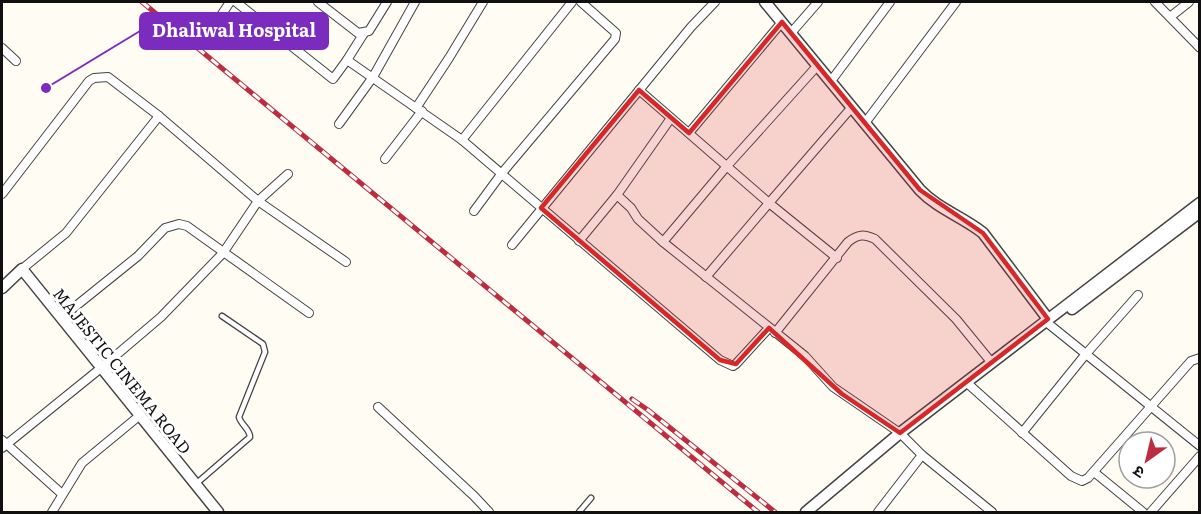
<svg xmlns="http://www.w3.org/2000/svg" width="1201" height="514" viewBox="0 0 1201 514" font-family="Literata,'Noto Sans Devanagari',serif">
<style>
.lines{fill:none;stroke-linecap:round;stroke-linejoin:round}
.service-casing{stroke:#434343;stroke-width:7}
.minor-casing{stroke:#434343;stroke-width:10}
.tertiary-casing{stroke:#434343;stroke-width:13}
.service{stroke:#fff;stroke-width:4.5}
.minor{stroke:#fff;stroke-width:8}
.tertiary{stroke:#fff;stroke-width:10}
.rail-casing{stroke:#bc2d40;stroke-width:5}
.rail{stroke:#fff;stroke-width:3;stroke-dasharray:9;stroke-linecap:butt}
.marked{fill:#d62828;fill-opacity:0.2;stroke:#d62828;stroke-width:4.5;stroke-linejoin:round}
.labels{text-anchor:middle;stroke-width:6;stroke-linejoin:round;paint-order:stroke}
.street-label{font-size:16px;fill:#101010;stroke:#fff}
.leader{fill:none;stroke:#7b2cbf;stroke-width:2}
.callout-dot{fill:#7b2cbf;stroke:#fff;stroke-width:2}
.callout{fill:#7b2cbf;stroke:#7b2cbf;stroke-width:2}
.callout-label{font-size:18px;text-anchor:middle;font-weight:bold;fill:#fff}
</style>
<rect width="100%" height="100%" fill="#fffcf4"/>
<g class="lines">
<g class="service-casing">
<g id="service">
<path d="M 197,483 L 250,437 C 250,429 241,425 239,417 L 265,352 L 263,344 L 222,316"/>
<polyline points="579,512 591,498"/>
</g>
</g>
<g class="minor-casing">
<g id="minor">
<polyline points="236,2 333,79 347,60 462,140 720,360 733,366 736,364 769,328"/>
<polyline points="318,2 358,33 369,31 387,2"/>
<polyline points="1155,2 1200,48"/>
<polyline points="1170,17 1189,2"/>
<polyline points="216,23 230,2"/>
<polyline points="791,33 818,2"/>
<polyline points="2,48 16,61"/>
<polyline points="347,60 364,33"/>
<polyline points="831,81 890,2"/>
<polyline points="639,90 769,203 852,107"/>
<polyline points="416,108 449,58 483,2"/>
<polyline points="865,123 956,2"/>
<polyline points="339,124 373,77 415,2"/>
<polyline points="689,133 782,22"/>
<polyline points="462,140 572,2"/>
<polyline points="385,159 422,111"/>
<polyline points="2,194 89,81 94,78 108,77 159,116"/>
<polyline points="617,195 631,208 638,219 663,242 805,356 833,387 900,433 922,455 992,512"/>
<polyline points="474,211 502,173 615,39 616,33 581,2"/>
<polyline points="579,241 617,195 671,118"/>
<polyline points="663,242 727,166 818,65"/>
<polyline points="512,245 691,27 715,2"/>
<polyline points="22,269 66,233 159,116 258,201 346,262"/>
<polyline points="706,277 769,203 837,258"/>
<polyline points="61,318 138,256 165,228 179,224 187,226 309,313"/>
<polyline points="1045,321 1200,446"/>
<path d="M 775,333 L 848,242 C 858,234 864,234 875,239 L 956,319 L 992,363"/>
<polyline points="966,382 1071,476 1082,481 1088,478 1191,361 1200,358"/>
<polyline points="378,407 474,496 489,512"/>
<polyline points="1022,433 1085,355 1138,295"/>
<polyline points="2,440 62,494"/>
<polyline points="2,448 101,368 161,317 223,253 258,201 288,174"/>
<polyline points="1094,472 1143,512"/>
<polyline points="52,512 82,463 139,416"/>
<polyline points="878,512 922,455"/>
<polyline points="1151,512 1200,456"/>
</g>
</g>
<g class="tertiary-casing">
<g id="tertiary">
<path d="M 765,2 L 920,190 C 938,209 963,217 983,233 L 1048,319"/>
<polyline points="2,288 22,269 218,512"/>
<polyline points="1072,309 1200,212"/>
<polyline points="806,512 900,433 1200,203"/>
</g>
</g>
<use href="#service" class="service"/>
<use href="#minor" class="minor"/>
<use href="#tertiary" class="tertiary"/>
<g class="rail-casing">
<g id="rail">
<polyline points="142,2 758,512"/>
<polyline points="632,399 648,410 775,512"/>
</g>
</g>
<use href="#rail" class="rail"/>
</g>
<path class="marked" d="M 782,22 L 920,190 L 983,233 L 1048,319 L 900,433 L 842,394 L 769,328 L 736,364 L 720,360 L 541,208 L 639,90 L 689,133 Z"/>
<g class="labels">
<g class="street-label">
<text transform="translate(122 371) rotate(51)" y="6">MAJESTIC CINEMA ROAD</text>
</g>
</g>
<path class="leader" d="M46 88L140 31"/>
<circle class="callout-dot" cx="46" cy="88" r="6"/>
<rect class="callout" x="140" y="13" width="188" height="36" rx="6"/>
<g class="callout-label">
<text x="234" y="37">Dhaliwal Hospital</text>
</g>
<rect width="1201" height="514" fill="none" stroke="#101010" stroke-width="6"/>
<g transform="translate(1147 460) rotate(214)"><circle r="28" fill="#ffffff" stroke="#9f9f9f" stroke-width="1.5"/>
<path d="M0-4.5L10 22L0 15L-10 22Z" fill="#bc2d40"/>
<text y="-9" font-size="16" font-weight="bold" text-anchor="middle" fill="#101010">उ</text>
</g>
</svg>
